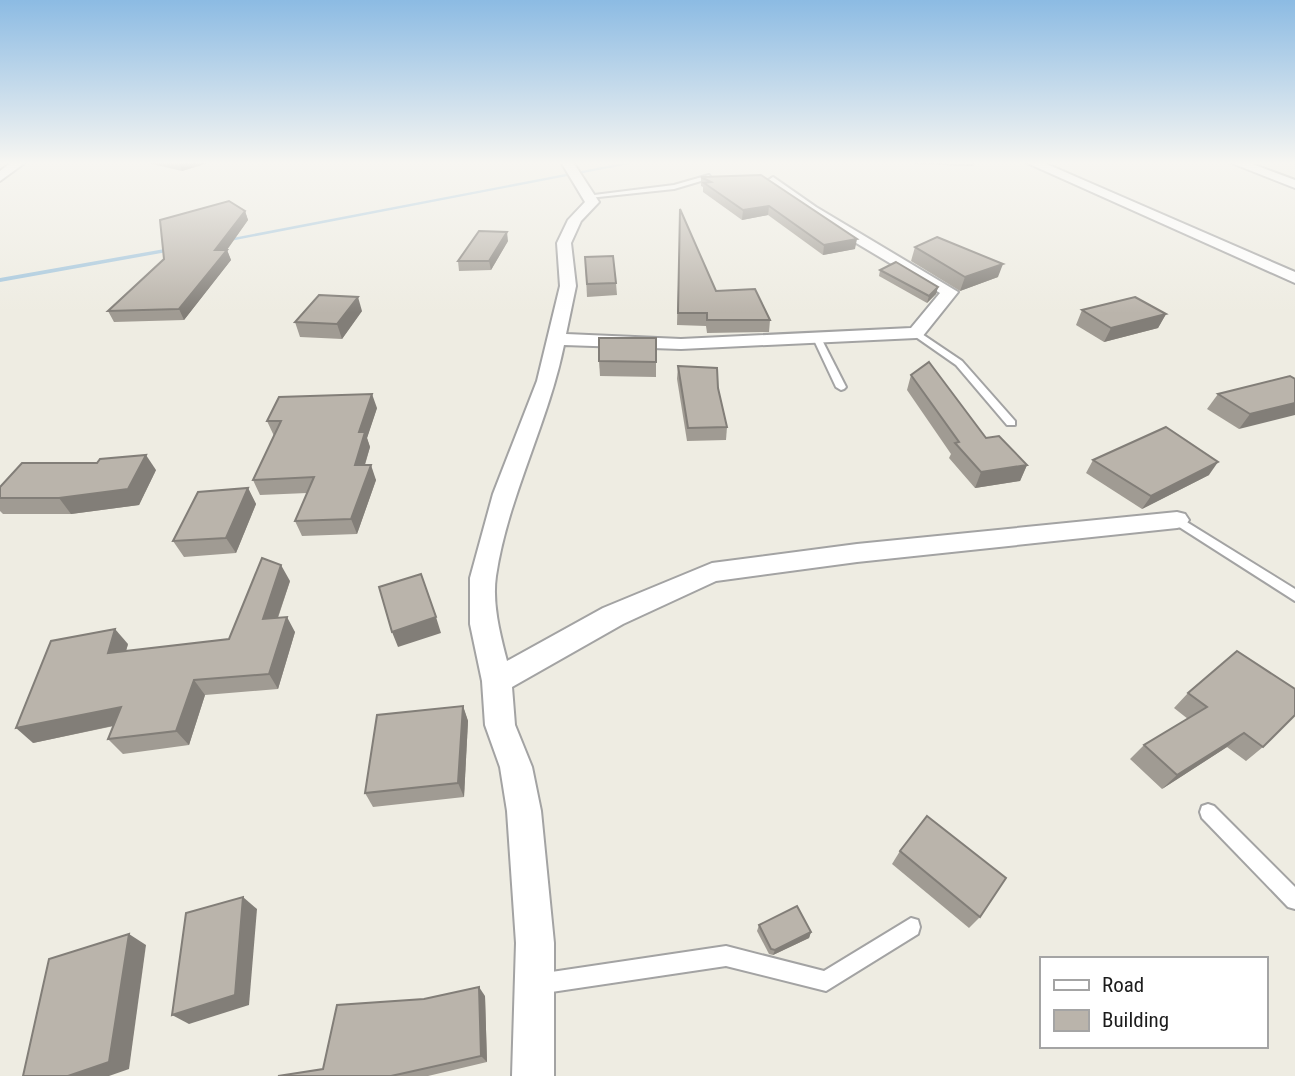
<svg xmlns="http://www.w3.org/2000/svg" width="1295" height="1076" viewBox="0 0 1295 1076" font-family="'Roboto Condensed',sans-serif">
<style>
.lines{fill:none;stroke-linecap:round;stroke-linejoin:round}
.stream{fill:#a2c5dc;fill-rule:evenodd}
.service-casing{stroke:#a3a3a3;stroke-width:4}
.minor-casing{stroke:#a3a3a3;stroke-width:4}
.service{fill:#fff;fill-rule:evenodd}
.minor{fill:#fff;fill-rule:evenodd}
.wall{fill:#a09b93}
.shaded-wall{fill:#827e78}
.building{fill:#bab4ab;stroke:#827e78;stroke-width:2}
</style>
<rect width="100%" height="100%" fill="#eeece2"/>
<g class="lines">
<g class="stream">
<polygon points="628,162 640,162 225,242 222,240"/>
<polygon points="176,247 179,249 178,250 0,282 0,278"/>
</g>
<g class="service-casing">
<g id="service">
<polygon points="914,162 975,162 972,164"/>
<polygon points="709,175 711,178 674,189 589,198 586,196 674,185"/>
<polygon points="916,330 962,361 1015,421 1015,425 1007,425 956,365 913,335 912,333"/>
<polygon points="817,335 821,338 846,387 844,389 841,390 836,387 813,338"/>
<polygon points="1177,516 1295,589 1295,601 1173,523 1171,520 1173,517"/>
<polygon points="1208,804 1214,806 1295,887 1295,909 1288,907 1202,818 1200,812 1202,806"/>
<polygon points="911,918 918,920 920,927 918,934 826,991 726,966 538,994 531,991 528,984 531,977 538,974 726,946 824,971"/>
</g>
</g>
<g class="minor-casing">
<g id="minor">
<polygon points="12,162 26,162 0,181 0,171"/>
<path d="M 561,162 L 573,162 L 599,202 L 581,221 L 571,243 L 576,286 L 566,334 L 681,339 L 911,328 L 940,293 L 806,213 L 769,184 L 767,181 L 773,177 L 816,207 L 958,292 L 922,337 L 916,338 L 681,349 L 564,345 C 548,424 508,496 496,576 C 492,604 500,634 507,661 L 603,608 L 712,563 L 857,544 L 1177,512 L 1185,514 L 1189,520 L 1185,526 L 1177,528 L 857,562 L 716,581 L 623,624 L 512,687 L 515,725 L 532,767 L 541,811 L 554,943 L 554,1076 L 512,1076 L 516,943 L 507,811 L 500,767 L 485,725 L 482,681 L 470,624 L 470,578 L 493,494 L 537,381 L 560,286 L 557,243 L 568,220 L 585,202 Z"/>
<polygon points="1025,162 1042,162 1295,272 1295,283"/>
<polygon points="1229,162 1247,162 1295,180 1295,188"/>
</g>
</g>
<use href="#service" class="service"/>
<use href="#minor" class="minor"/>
</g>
<g class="wall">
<polygon points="143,162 211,162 182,171"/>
<polygon points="761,175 855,249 823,255 768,215 742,220 703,192 703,187 701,186 701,177"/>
<polygon points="680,209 716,291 770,320 769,332 707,333 706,326 677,325"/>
<polygon points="245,211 248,220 227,250 231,260 184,320 114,322 108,311"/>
<polygon points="508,241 491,270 459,271 458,261"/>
<polygon points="915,247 998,277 960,291 911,261"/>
<polygon points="585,257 616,283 617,295 587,297"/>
<polygon points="880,270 938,287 936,294 927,303 879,276"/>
<polygon points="1082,310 1166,314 1158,328 1104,342 1076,325"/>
<polygon points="362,311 342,339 300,337 295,322"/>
<polygon points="656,338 656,377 600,376 599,361"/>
<polygon points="678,366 718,388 727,427 726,440 687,441 677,379"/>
<polygon points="911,375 986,438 1027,465 1020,481 975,488 949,458 951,454 907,390"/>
<polygon points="1295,379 1239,429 1207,409 1218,394"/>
<polygon points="377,408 367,438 370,447 365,465 376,480 357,534 302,536 295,521 307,493 260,495 253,480 274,436 267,421"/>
<polygon points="1093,460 1209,475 1142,509 1086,473"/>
<polygon points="156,470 139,505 71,514 3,514 0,511 0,487"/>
<polygon points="248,488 256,504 236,553 184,557 173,541"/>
<polygon points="290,581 278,618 295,632 278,689 205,695 189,745 123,754 108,739 114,726 33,743 128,644 126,651 229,639"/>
<polygon points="1188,693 1263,747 1246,761 1227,747 1162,789 1130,759 1144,745 1188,719 1174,708"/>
<polygon points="463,706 468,721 464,797 373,807 365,793"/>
<polygon points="900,851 980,917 969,928 892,864"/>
<polygon points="759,925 811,932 809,938 773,955 769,954 757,931"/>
<polygon points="485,996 487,1062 428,1076 278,1076 323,1069"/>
</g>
<g class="shaded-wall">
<polygon points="211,162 182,171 179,163"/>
<polygon points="769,206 768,215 742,220 743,210"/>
<polygon points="245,211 248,220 226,251 227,250 231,260 184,320 179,309 215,250"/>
<polygon points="507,232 508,241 491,270 489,261"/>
<polygon points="857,239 855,249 823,255 824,245"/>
<polygon points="1003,264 998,277 960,291 965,277"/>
<polygon points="938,287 936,294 927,303 929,296"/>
<polygon points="358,297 362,311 342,339 337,324"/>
<polygon points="1166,314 1158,328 1104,342 1111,328"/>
<polygon points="372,394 377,408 367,438 370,447 360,480 355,465 359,432"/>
<polygon points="1295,403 1295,415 1239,429 1250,414"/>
<polygon points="146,455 156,470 139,505 71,514 59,498"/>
<polygon points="1218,462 1209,475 1142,509 1151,496"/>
<polygon points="371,465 376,480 357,534 351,519"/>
<polygon points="1027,465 1020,481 975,488 981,472"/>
<polygon points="248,488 256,504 236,553 226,538"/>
<polygon points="281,565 290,581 272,634 263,619"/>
<polygon points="287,617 295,632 278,689 269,674"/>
<polygon points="436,617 441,633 398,647 392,632"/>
<polygon points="115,629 128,644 121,668 108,653"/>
<polygon points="194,680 205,695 189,745 176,731"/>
<polygon points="463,706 468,721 464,797 458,783"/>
<polygon points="121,707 135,721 33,743 16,728"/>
<polygon points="1244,733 1227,747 1162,789 1177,775"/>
<polygon points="243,897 257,909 249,1005 189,1024 172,1015"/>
<polygon points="811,932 809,938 773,955 775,950"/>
<polygon points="129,934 146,945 129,1069 109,1076 68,1076"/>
<polygon points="479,987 485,996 487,1062 481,1056"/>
</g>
<g class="building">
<polygon points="761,175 857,239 824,245 769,206 743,210 704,183 711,182 701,177"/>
<polygon points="229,201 245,211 215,250 227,250 179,309 108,311 164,259 160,220"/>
<polygon points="680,209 716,291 755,289 770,320 707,320 707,313 678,313"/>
<polygon points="479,231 507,232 489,261 458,261"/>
<polygon points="937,237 1003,264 965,277 915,247"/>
<polygon points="613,256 616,283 587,284 585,257"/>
<polygon points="896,262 938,287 929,296 880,270"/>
<polygon points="319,295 358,297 337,324 295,322"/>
<polygon points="1135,297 1166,314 1111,328 1082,310"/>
<polygon points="599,338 656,338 656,362 599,361"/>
<polygon points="929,362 986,438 999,436 1027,465 981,472 955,443 959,442 911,375"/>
<polygon points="678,366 717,368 718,388 727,427 688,428"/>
<polygon points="1290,376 1295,379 1295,403 1250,414 1218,394"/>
<polygon points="372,394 359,432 365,432 355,465 371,465 351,519 295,521 314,477 253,480 281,421 267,421 279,397"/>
<polygon points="1166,427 1218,462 1151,496 1093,460"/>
<polygon points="146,455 128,489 59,498 0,498 0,487 22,463 97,463 100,459"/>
<polygon points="248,488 226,538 173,541 198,492"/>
<polygon points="262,558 281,565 263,619 287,617 269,674 194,680 176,731 108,739 121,707 16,728 51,641 115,629 108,653 229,639"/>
<polygon points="421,574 436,617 392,632 379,587"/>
<polygon points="1237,651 1295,689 1295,715 1263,747 1244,733 1177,775 1144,745 1207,707 1188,693"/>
<polygon points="463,706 458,783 365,793 377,715"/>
<polygon points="927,816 1006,878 980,917 900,851"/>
<polygon points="243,897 235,995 172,1015 186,913"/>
<polygon points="797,906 811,932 775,950 771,949 759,925"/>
<polygon points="129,934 109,1062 68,1076 23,1076 49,959"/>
<polygon points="479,987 481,1056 391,1076 278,1076 323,1069 337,1005 424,999"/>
</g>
<linearGradient id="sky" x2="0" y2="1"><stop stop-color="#8cbbe3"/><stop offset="0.52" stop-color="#f7f6f2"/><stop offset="1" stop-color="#f7f6f2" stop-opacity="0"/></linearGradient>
<rect width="1295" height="313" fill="url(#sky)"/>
<rect x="1040" y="957" width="228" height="91" fill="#ffffff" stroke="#a4a4a4" stroke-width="2"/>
<rect x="1054" y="980" width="35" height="10" fill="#ffffff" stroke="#a4a4a4" stroke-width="2"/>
<text x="1102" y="992" font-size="21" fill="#1c1c1c">Road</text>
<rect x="1054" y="1010" width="35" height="21" fill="#bab4ab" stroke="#a4a4a4" stroke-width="2"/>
<text x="1102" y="1027" font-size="21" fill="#1c1c1c">Building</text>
</svg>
